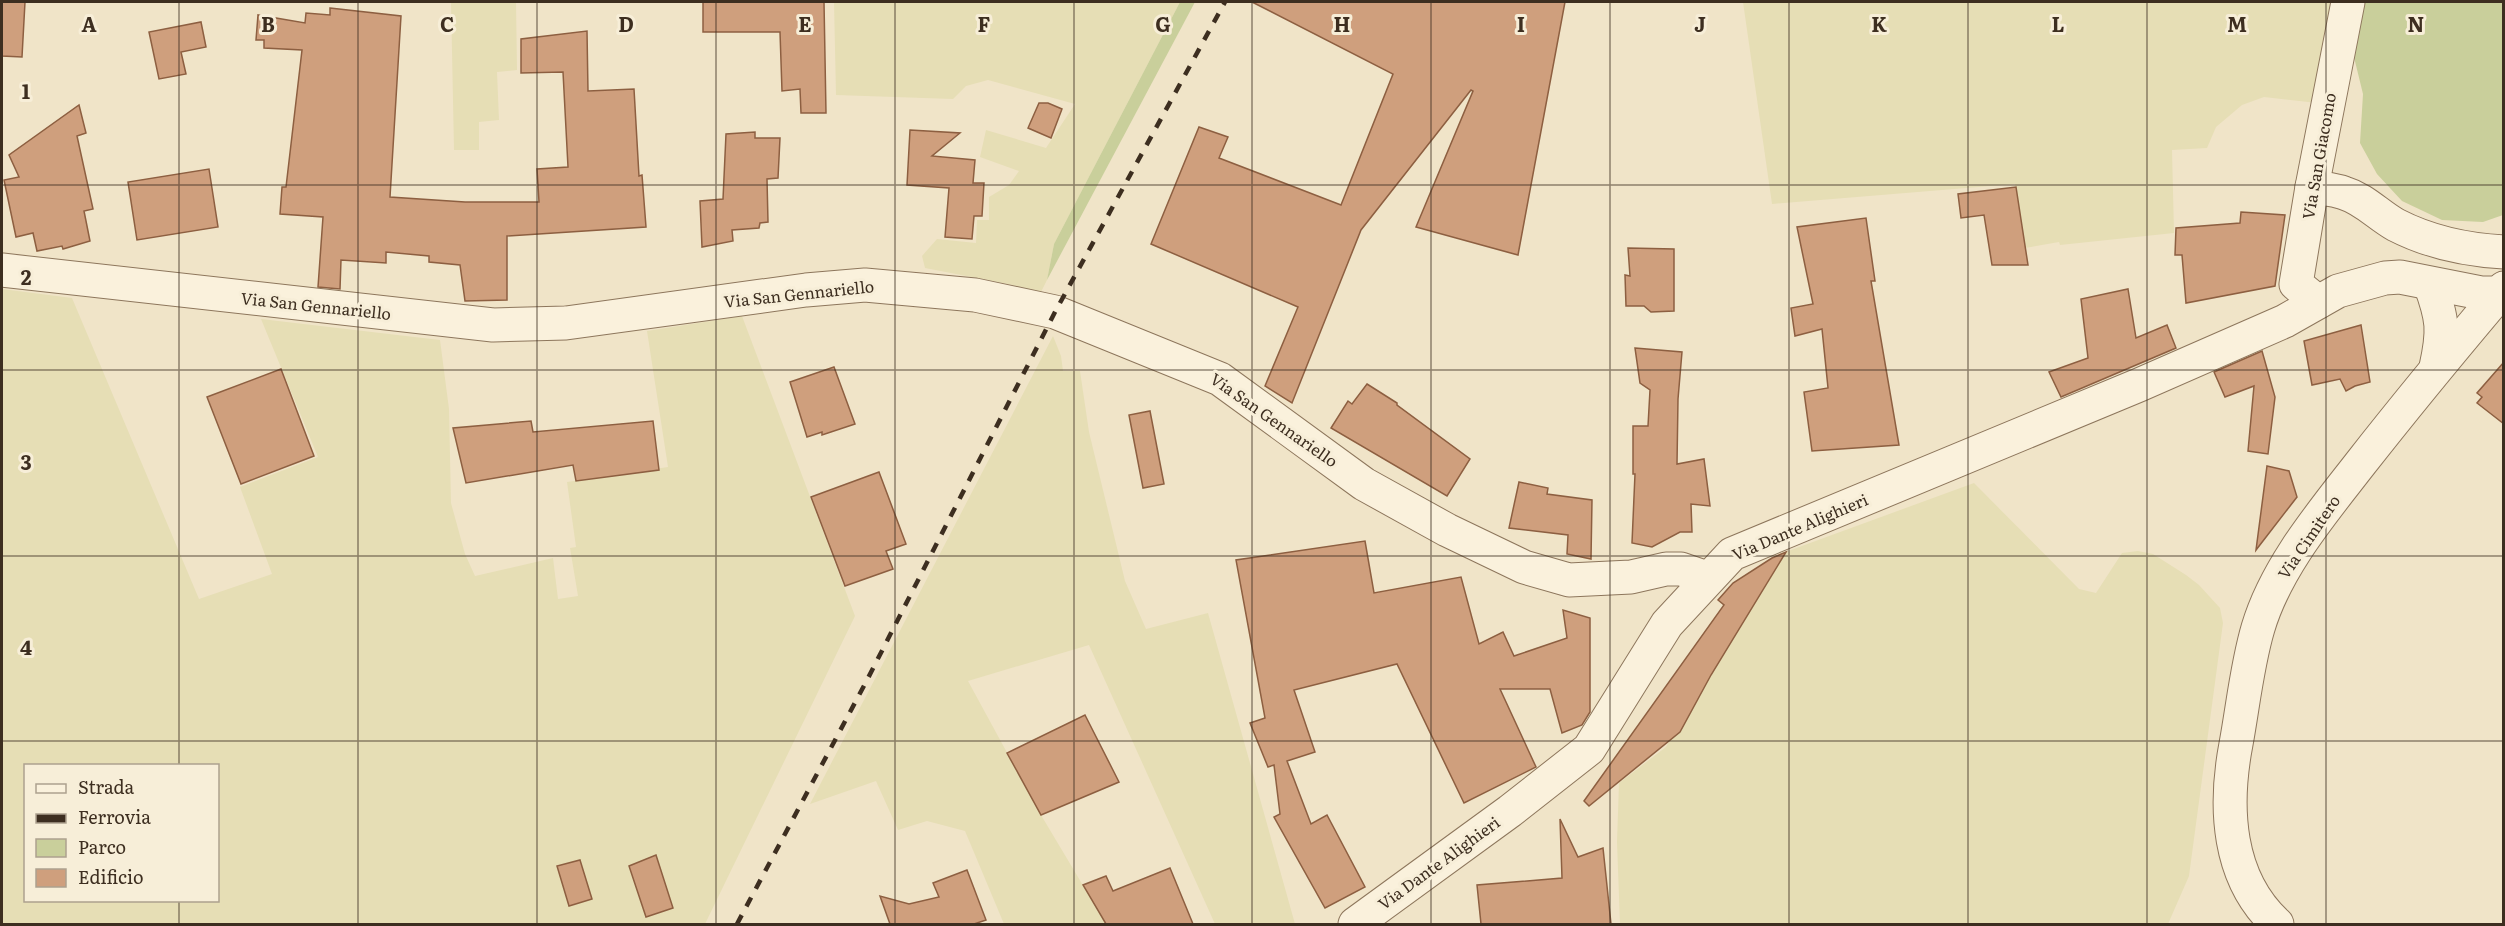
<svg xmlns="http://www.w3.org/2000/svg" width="2505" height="926" viewBox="0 0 2505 926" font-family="Literata,serif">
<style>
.farmland{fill:#e6deb5;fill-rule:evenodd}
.green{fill:#c9cf9b}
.building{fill:#cf9f7d;stroke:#8d5f41;stroke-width:1.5}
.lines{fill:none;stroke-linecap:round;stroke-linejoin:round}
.minor-casing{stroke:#8d765c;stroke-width:35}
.minor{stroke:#faf1dc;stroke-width:33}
.rail{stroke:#3d2e20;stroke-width:4.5;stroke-dasharray:10 10;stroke-linecap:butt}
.grid{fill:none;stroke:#3d2e20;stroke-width:1.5;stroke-opacity:0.55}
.labels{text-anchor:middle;stroke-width:6;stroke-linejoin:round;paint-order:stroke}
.street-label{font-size:16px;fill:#3d2e20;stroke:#f7eed8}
.grid-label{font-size:20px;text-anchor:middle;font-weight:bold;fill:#3d2e20;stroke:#f7eed8;stroke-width:6;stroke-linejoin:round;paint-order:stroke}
</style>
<rect width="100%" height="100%" fill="#f0e4c8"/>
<g class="farmland">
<polygon points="451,2 516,2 517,70 497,72 499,120 479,122 479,150 454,150"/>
<polygon points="834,2 1180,2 1054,244 1047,280 1040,294 1013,285 925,268 922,256 937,239 976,243 977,220 989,220 989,197 1009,185 1019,171 980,157 986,130 1046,148 1075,104 988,80 966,86 953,99 836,95"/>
<polygon points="1743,2 2334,2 2317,103 2264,97 2242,105 2216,127 2207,148 2172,150 2174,233 2060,245 2059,242 2025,248 2015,184 1772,204"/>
<path d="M 2,289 L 72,298 L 199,599 L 272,574 L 240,487 L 318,457 L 261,319 L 440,340 L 449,409 L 451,503 L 465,554 L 475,576 L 553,558 L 558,599 L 578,596 L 570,548 L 576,547 L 567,482 L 668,467 L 647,331 L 742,316 L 855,616 L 705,924 L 2,924 ZM 26,766 L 218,766 L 218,900 L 26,900 Z"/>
<polygon points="1053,336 1061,356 1063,371 1080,371 1089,432 1125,581 1146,629 1208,613 1295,924 1215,924 1089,645 968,681 1041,815 1106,924 1004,924 965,831 927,821 898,830 876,781 810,804"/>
<polygon points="1974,483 2079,589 2096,593 2122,553 2138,551 2153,554 2186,575 2199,585 2220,608 2223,623 2189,876 2168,924 1620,924 1617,842 1619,783 1666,747 1780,554"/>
</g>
<g class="green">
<polygon points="1180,2 1195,2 1047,280 1054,244"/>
<polygon points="2362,2 2503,2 2503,215 2483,222 2442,220 2402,201 2377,174 2360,143 2363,94 2352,49"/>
</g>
<g class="building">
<polygon points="2,2 25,2 22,57 2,56"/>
<polygon points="703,2 824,2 826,113 801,113 800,89 782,91 780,32 703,32"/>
<polygon points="1252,2 1565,2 1518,255 1416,227 1473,91 1471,90 1361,230 1292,403 1265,386 1298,307 1151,244 1199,127 1228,137 1219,158 1341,205 1393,74"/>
<polygon points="330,8 401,16 390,197 465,202 539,202 537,169 568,167 563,72 521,73 521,39 587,31 588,91 634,89 639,176 642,175 646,227 507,236 507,300 465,301 460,265 429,262 429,256 386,252 386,263 341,260 340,289 318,287 323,217 280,214 282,187 286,187 302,50 264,48 264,40 256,40 258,15 305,23 306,13 330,15"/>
<polygon points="201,22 206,47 181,52 186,74 159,79 149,32"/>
<polygon points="1039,103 1048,103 1062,109 1051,138 1028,128"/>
<polygon points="79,105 86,133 77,136 93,209 84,211 90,241 63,249 62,246 37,251 33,233 16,237 4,180 19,177 9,155"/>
<polygon points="910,130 960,133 932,156 975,160 973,183 984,183 982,216 974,216 972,239 945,237 949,188 907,185"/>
<polygon points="755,132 755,138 780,138 778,178 767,179 768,222 760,223 759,228 732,230 733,241 702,247 700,201 723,199 726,134"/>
<polygon points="209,169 218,227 137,240 128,182"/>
<polygon points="2016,187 2028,265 1992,265 1984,215 1961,218 1958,194"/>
<polygon points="2241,212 2285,215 2275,286 2186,303 2182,255 2175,255 2176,228 2240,223"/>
<polygon points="1866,218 1875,281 1871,281 1899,445 1812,451 1804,392 1828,388 1822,329 1795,336 1791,308 1813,304 1797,227"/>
<polygon points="1628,248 1674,249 1674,311 1651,312 1644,306 1626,306 1625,275 1630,276"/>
<polygon points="2128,289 2136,338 2167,325 2176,348 2061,397 2049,372 2088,358 2081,299"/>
<polygon points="2361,325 2370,382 2355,386 2346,391 2340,379 2312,385 2304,341"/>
<polygon points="1635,348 1682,352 1678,399 1677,464 1704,459 1710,506 1691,504 1692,532 1680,532 1652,547 1632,543 1635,474 1633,474 1633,426 1648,426 1650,390 1640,383"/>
<polygon points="2262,351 2275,397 2268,454 2248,451 2254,386 2225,397 2214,372"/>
<polygon points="2504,362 2504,424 2477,403 2482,397 2477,393"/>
<polygon points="834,367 855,424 822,435 822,432 807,437 790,382"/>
<polygon points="281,369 314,456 241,484 207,397"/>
<polygon points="1367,384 1397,403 1397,405 1470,459 1447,496 1331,428 1348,401 1352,404"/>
<polygon points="1150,411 1164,484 1143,488 1129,415"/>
<polygon points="531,421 533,432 653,421 659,470 576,481 573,465 466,483 453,428"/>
<polygon points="2267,466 2289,471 2297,497 2256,550"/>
<polygon points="879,472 906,544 886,551 893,569 845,586 811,497"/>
<polygon points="1519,482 1548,488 1547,494 1592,500 1591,559 1567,554 1568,535 1509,528"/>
<polygon points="1365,541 1374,593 1461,577 1479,644 1503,632 1514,656 1567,638 1563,610 1590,618 1590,712 1582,725 1562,733 1550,689 1500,689 1536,767 1464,803 1397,664 1294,690 1315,752 1287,761 1311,824 1327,815 1365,887 1325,908 1274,817 1280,814 1274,765 1268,767 1250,723 1265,718 1236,560"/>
<polygon points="1786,552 1711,675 1680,732 1589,806 1584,801 1724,605 1718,600 1733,583 1772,558"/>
<polygon points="1085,715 1119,782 1041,815 1007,753"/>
<polygon points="1560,819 1578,857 1603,848 1611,924 1481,924 1477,885 1562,878"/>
<polygon points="656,855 673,908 646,917 629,866"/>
<polygon points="580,860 592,899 569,906 557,866"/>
<polygon points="1170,868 1193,924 1106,924 1083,885 1106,876 1113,891"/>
<polygon points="967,870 986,920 974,924 890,924 880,896 909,904 939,897 933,883"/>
</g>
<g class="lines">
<g class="minor-casing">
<g id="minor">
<path d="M 2312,187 C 2322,189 2334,189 2344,193 C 2364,199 2378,215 2396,225 C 2429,242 2467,250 2504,252"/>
<polyline points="2,270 493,325 566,323 806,290 865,285 975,295 1055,312 1220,379 1364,484 1447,530 1524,567 1569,580 1631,577 1666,569 1681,569 1707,578"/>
<path d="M 2430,284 C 2443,319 2444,331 2436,367"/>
<polyline points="2318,302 2296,284 2312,187 2348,2"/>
<polyline points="1355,924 1510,811 1589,749 1667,624 1732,554 2139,385 2285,321 2338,291 2385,278 2400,277 2481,293 2499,293"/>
<path d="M 2277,924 C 2227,878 2224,807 2236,744 C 2243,706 2247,665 2258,628 C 2276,567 2322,513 2360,464 C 2407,404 2455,346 2504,288"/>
</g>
</g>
<use href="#minor" class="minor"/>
<polyline class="rail" points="737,924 866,682 1055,312 1225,2"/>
</g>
<path class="grid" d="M 179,2 L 179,766M 358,2 L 358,924M 537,2 L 537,924M 716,2 L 716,924M 895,2 L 895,924M 1074,2 L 1074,924M 1252,2 L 1252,924M 1431,2 L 1431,924M 1610,2 L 1610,924M 1789,2 L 1789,924M 1968,2 L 1968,924M 2147,2 L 2147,924M 2326,2 L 2326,924M 2,185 L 2504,185M 2,370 L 2504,370M 2,556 L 2504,556M 2,741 L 2504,741M 179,900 L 179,924"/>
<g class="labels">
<g class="street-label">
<text transform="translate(2319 156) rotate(-80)" y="6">Via San Giacomo</text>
<text transform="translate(799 294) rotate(-6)" y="6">Via San Gennariello</text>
<text transform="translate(316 306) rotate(6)" y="6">Via San Gennariello</text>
<text transform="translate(1274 420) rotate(35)" y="6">Via San Gennariello</text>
<text transform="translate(1800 527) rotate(-23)" y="6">Via Dante Alighieri</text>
<text transform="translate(2309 537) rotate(-56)" y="6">Via Cimitero</text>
<text transform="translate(1439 863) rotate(-36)" y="6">Via Dante Alighieri</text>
</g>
</g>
<g class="grid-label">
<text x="89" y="32">A</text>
<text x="268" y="32">B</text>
<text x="447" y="32">C</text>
<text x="626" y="32">D</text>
<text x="805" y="32">E</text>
<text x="984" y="32">F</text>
<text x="1163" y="32">G</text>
<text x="1342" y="32">H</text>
<text x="1521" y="32">I</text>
<text x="1700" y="32">J</text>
<text x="1879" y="32">K</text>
<text x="2058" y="32">L</text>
<text x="2237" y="32">M</text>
<text x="2416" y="32">N</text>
<text x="26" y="99">1</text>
<text x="26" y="285">2</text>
<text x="26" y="470">3</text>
<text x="26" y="655">4</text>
</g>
<rect width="2505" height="926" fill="none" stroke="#3d2e20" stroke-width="6"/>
<rect x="24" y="764" width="195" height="138" fill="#f7eed8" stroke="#ada18e" stroke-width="1.5"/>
<rect x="36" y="784" width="30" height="9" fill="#faf1dc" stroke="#ada18e" stroke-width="1.5"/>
<text x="78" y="794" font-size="18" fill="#3d2e20">Strada</text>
<rect x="36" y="814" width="30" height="9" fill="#3d2e20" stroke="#ada18e" stroke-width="1.5"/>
<text x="78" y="824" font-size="18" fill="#3d2e20">Ferrovia</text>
<rect x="36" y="839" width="30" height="18" fill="#c9cf9b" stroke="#ada18e" stroke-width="1.5"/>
<text x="78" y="854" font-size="18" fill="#3d2e20">Parco</text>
<rect x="36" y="869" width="30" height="18" fill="#cf9f7d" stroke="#ada18e" stroke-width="1.5"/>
<text x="78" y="884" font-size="18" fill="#3d2e20">Edificio</text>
</svg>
